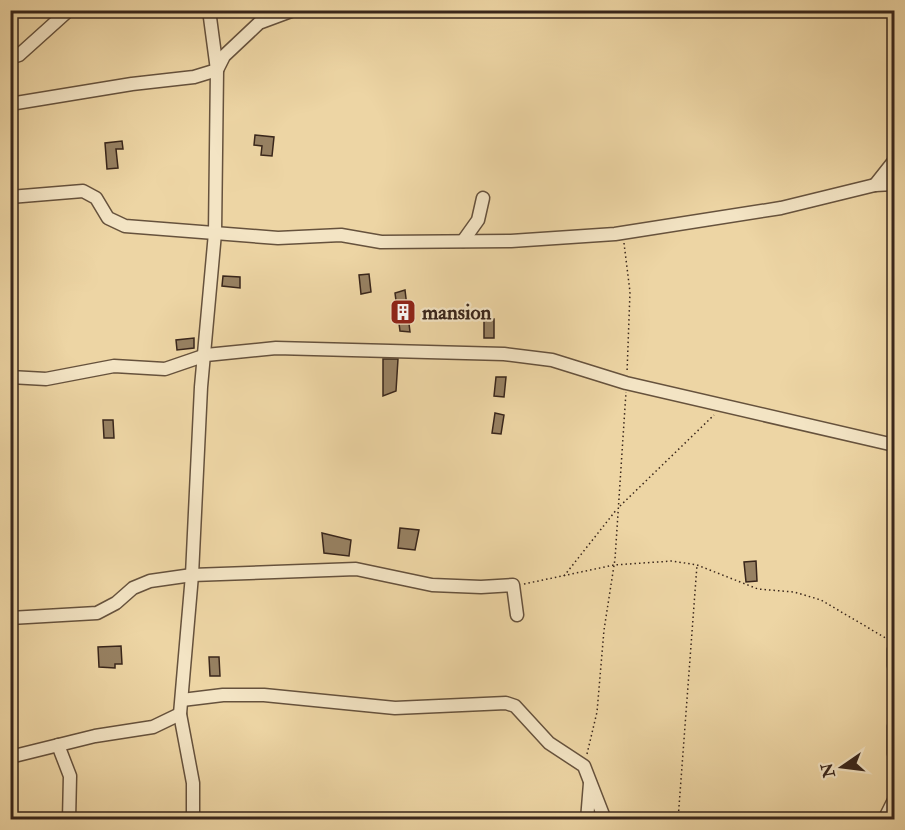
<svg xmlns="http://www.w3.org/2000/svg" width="905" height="830" viewBox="0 0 905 830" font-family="'IM FELL Double Pica',serif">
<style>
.building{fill:#978162;stroke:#39261b;stroke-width:1.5}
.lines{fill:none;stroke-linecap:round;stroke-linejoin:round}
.minor-casing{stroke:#66523d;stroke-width:15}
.path{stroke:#39261b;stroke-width:1.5;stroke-dasharray:1.5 3;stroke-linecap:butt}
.minor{stroke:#f3e4c4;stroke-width:12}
.labels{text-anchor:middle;stroke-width:4.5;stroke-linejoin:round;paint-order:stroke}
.poi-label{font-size:21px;font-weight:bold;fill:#39261b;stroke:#f3e4c4;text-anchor:start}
</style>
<rect width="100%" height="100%" fill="#edd5a4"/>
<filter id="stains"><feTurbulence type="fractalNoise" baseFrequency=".00333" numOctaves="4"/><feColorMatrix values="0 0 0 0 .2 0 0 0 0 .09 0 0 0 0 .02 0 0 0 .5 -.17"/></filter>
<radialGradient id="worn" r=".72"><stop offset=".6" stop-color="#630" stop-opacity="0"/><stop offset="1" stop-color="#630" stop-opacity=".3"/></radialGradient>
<g class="building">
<polygon points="255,135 274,137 272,156 261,155 262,146 254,145"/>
<polygon points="122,141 123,149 116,149 118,168 107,169 105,143"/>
<polygon points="369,274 371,292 361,294 359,275"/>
<polygon points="223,276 240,277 240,288 222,286"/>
<polygon points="405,290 410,332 400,331 395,293"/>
<polygon points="494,319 494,338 484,338 484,320"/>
<polygon points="194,338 194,348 177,350 176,340"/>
<polygon points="383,359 398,359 396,391 383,396"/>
<polygon points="496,377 506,377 504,397 494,396"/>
<polygon points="495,413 504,415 501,434 492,433"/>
<polygon points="103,420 113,420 114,438 104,438"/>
<polygon points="400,528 419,530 415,550 398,548"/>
<polygon points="322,533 351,540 349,556 324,553"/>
<polygon points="756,561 757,581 746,582 744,562"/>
<polygon points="121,646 122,664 115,664 115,668 99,667 98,647"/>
<polygon points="209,657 219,657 220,676 210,676"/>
</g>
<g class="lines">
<g class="minor-casing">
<g id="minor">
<polyline points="10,58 19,55 69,10"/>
<polyline points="10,104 132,84 194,77 217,70 224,56 259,23 294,10"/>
<polyline points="875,185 894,161"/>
<polyline points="10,197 83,191 96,198 108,218 125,226 278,238 341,235 381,242 511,241 615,234 781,208 875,185 894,184"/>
<polyline points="463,241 478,220 483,198"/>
<polyline points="10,377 46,379 114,366 165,369 206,355 276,348 504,354 552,360 626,383 894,445"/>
<polyline points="10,618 97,613 116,603 133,588 150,581 192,575 356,569 432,585 481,587 513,585 517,615"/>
<polyline points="894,649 894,666"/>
<polyline points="182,700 223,695 264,695 395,708 506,703 515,706 549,743 584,766 605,820"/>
<polyline points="894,726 894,754"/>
<polyline points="58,745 70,776 69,820"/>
<polyline points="10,757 95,736 153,727 180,714"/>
<polyline points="193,820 193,783 180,714 192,575 201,387 215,233 217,70 209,10"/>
<polyline points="587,820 590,783"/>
<polyline points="884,820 894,800"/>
</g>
</g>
<g class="path">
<polyline points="624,243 630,292 627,373"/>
<polyline points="620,506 714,415"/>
<polyline points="564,576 617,509"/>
<polyline points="524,584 614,565 672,561 697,565 758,589 794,592 821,600 889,640"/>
<polyline points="587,754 597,712 604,630 615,559 626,392"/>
<polyline points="678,820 697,565"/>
</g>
<use href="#minor" class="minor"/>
</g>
<defs>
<g id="building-square" transform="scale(1.35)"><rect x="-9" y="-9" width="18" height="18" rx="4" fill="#8f2418" stroke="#f3e4c4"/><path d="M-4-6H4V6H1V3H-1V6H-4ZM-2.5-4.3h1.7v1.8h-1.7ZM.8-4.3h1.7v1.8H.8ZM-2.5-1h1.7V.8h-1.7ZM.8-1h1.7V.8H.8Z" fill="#fff"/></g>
</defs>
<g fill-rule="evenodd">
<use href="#building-square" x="403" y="312"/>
</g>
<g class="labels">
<g class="poi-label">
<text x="422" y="319">mansion</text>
</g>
</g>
<rect width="905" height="830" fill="none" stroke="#edd5a4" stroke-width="36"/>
<rect x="12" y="12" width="881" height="806" fill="none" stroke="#39261b" stroke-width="3"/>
<rect x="18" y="18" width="869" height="794" fill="none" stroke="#39261b" stroke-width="1.5"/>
<g transform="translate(842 767) rotate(256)" stroke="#f3e4c4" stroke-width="4.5" paint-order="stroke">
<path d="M0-4.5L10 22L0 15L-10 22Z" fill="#39261b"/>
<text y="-9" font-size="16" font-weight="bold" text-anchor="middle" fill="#39261b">N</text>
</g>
<rect width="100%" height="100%" filter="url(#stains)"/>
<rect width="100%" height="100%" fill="url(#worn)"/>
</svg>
